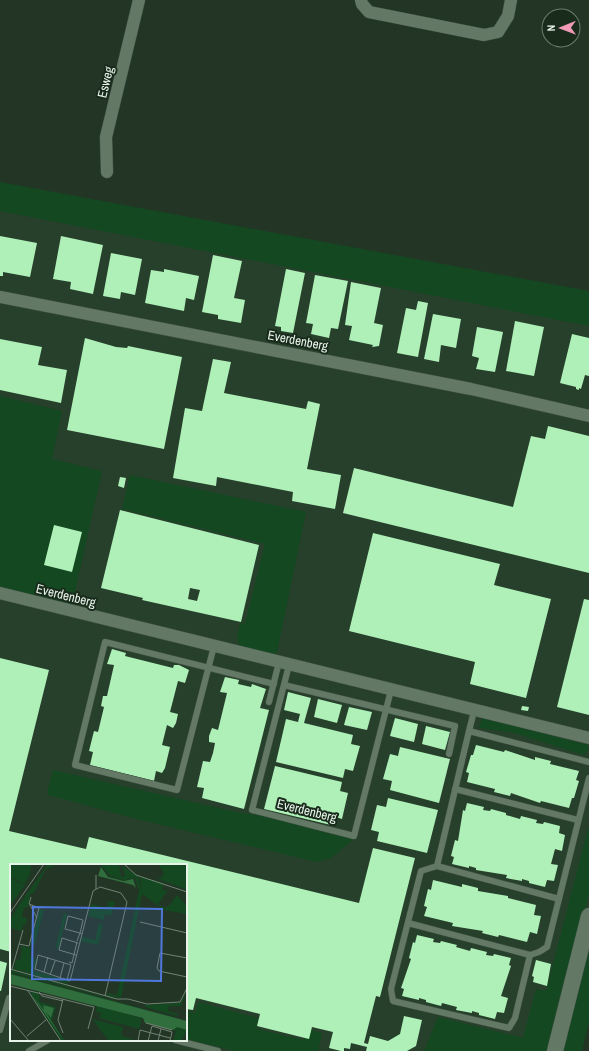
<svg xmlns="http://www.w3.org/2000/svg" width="589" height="1051" viewBox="0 0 589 1051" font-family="'Archivo Narrow',sans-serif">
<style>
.built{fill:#27402b;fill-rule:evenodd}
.green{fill:#134821}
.building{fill:#aff0b9;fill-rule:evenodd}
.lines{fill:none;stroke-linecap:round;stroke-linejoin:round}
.lane-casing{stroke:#405144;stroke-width:7}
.street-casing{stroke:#405144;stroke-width:13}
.secondary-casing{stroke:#405144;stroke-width:17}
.lane{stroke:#637865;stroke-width:6}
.street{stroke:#637865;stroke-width:12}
.secondary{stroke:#637865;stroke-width:16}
.labels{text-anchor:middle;stroke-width:4;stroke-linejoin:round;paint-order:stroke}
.street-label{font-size:13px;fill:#e8f4ea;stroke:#192c1c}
.inset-road{fill:none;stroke:#728274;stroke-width:1}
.view{fill:#5078dc;fill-opacity:0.15;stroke:#5078dc;stroke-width:2}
.inset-edge{fill:none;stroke:#e8f4ea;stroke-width:2}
</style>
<rect width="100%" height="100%" fill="#233626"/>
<path class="built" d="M 0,202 L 589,316 L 589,953 L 568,1051 L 0,1051 ZM 11,865 L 186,865 L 186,1040 L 11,1040 Z"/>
<g class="green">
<polygon points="0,182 589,291 589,326 0,211"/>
<polygon points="0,396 62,411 52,459 102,471 72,605 0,589"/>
<polygon points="130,475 306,512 276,657 240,648 237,637 240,623 245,624 265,544 122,509"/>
<polygon points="482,718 588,745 588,750 584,755 511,732 479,728"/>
<polygon points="53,770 236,812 262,816 354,839 331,858 317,862 137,819 48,795 47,792"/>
<polygon points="589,825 589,893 550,1051 424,1051 438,1017 523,1038 536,989 546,991"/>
<polygon points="589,948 589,1022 582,1051 561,1051"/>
<polygon points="198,1002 258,1018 257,1029 304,1040 306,1029 322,1033 318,1051 235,1051 186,1039 186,1010 195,1013"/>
</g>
<g class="building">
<polygon points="0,236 37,243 30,277 3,272 3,276 0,276"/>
<polygon points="61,236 103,245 93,294 70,289 71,282 53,279"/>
<polygon points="111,253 142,259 135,295 121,292 120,299 103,296"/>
<polygon points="213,255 242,261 234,298 245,300 241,323 218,319 218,315 202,312"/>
<polygon points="164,269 199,276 194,300 186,298 184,311 145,303 151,270 164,272"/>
<polygon points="286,269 305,273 293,333 281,331 281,327 275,326"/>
<polygon points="315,275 348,281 338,329 331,328 329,338 311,334 313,324 306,323"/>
<polygon points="351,282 381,288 374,323 383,325 379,346 372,347 373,345 349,340 352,326 345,325"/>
<polygon points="418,301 428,303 418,357 397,353 406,308 416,310"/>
<polygon points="433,314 461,319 456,348 441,345 439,362 424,359"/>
<polygon points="515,321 544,327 534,376 506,371"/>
<polygon points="477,327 503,332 495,372 476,369 479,358 472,356"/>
<polygon points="572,334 589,338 589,376 585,375 581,389 579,388 579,390 576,389 576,387 560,383"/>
<polygon points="85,338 116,347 127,348 128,346 182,357 164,449 67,430"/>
<polygon points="0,339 42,347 38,365 67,370 61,403 0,390"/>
<polygon points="213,359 231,362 224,393 306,409 308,401 320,404 307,469 341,475 335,509 292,501 293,492 217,477 216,486 173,478 185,408 202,411"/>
<polygon points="548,426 589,436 589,573 343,513 354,468 513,507 531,436 545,439"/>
<polygon points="120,477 126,478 124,488 118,486"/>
<path d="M 120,510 L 259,545 L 241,622 L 142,600 L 143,598 L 101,588 ZM 190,588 L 200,590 L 197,601 L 188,599 Z"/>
<polygon points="54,525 82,532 72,572 44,565"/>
<polygon points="373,533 500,564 494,585 551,599 526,698 470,684 475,662 349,631"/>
<polygon points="584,599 589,600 589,715 557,707"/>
<polygon points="112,649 126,653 125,656 173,668 174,665 179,665 189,670 185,683 178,681 170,712 178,714 176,723 173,728 167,725 162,745 170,747 165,768 162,773 156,771 154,781 90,765 93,752 89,751 94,731 98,732 104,707 101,706 103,696 107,696 114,665 107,664"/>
<polygon points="0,658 49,670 9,831 86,849 89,837 359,903 373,848 415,858 380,997 376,996 364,1043 368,1044 370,1036 388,1041 400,1034 404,1016 422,1020 416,1046 407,1051 366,1051 367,1047 351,1043 350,1049 344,1048 344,1051 341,1051 329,1048 333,1032 312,1027 309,1039 257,1026 260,1014 196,998 193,1010 186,1009 186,865 11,865 11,952 0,949"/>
<polygon points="225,677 239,680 238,684 251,687 252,684 266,689 260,708 269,710 244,809 202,798 204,788 197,787 203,761 210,762 213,753 215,743 209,742 209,736 212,728 218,730 227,693 220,692"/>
<polygon points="288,692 311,698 304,723 353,735 351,744 360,746 353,771 345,769 343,778 276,762 286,719 298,722 300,714 284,710"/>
<polygon points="318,699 342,705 337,723 314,717"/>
<polygon points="522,706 529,707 528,711 521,710"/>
<polygon points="349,707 372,712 367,730 344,725"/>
<polygon points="395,718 418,724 414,742 390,736"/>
<polygon points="426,726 450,732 445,750 422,744"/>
<polygon points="476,745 504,752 505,750 535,760 535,757 551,761 550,764 579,771 576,780 579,781 574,798 572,798 569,808 541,801 540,803 511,793 510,796 494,792 495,789 467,782 469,773 466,772 471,755 473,755"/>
<polygon points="400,747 450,759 439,803 390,790 392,781 383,779 390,754 398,756"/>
<polygon points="275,766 342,782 340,791 348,793 342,819 333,816 331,825 264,809"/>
<polygon points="388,798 438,810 427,853 377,841 379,832 371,830 377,805 386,807"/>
<polygon points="467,803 484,807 483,810 490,811 491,809 506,813 506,815 520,819 521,816 537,820 536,823 543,824 544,822 560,826 559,833 565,835 562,851 555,849 551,864 558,865 554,881 547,880 545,887 529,883 529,881 522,879 522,881 506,878 507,875 476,870 476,868 469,866 469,868 452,864 454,857 451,856 455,840 458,841 463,810 465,811"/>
<polygon points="433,880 462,887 462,884 478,888 478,891 508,896 508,898 536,905 534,915 541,916 537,934 530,932 527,942 499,935 498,937 482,933 483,931 452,926 453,923 424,916 427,907 424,906 428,889 431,890"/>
<polygon points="417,935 434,939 433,942 440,943 441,941 457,945 456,947 470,951 471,948 487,952 486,955 493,956 494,954 511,958 509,965 511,966 501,996 508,998 504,1013 497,1012 495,1019 479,1015 479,1013 472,1011 472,1013 456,1010 457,1007 442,1003 441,1006 426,1002 426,1000 419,998 419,1000 402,996 404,989 401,988 411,959 409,958 413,942 415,943"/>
<polygon points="536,960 551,964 547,986 533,982 534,977 532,976"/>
<polygon points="0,961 7,963 1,991 0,991"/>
</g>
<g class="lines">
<g class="lane-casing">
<g id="lane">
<polyline points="214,646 177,790 75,765 105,642 274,684"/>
<polyline points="289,665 252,810 354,836 391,690"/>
<polyline points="284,685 455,726 449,754"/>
<polyline points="269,702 279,662"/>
<polyline points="469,731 474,711"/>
<polyline points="589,762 469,731 437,866 421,871 391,989 393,1001 509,1028 515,1018 530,955 539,952 547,947 589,778"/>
<polyline points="455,789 578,820"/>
<polyline points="437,866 559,899"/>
<polyline points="408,923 530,955"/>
<polyline points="0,1030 9,998 11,999"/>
<polyline points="175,1040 218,1051"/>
<polyline points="29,1051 48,1040"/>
</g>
</g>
<g class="street-casing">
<g id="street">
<polyline points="361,0 362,4 369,12 484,35 498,32 508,16 511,0"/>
<polyline points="107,172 106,137 139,0"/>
<polyline points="0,297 471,389 589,416"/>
<polyline points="0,593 589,738"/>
</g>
</g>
<g class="secondary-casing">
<polyline id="secondary" points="555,1051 589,916"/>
</g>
<use href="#lane" class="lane"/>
<use href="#street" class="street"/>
<use href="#secondary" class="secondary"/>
</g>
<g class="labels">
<g class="street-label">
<text transform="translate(105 82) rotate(-76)" y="5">Esweg</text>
<text transform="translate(298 340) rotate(11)" y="5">Everdenberg</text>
<text transform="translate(66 595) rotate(14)" y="5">Everdenberg</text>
<text transform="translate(307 810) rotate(14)" y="5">Everdenberg</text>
</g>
</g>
<g transform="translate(10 864)">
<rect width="177" height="177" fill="#233626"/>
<path d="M 0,0 L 21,0 L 20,10 L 14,20 L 0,13 ZM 38,0 L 48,0 L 36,5 L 23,30 L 20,30 L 18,43 L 14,44 L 12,53 L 17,54 L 16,61 L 13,61 L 12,67 L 0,64 L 0,56 L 9,41 ZM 90,0 L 109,0 L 111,13 L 115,12 L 112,2 L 128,12 L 132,29 L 130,13 L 155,19 L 152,25 L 156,27 L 161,22 L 148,40 L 155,44 L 160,41 L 167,31 L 177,42 L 177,50 L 154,46 L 132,30 L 111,134 L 98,132 L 97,129 L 107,131 L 129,27 L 125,14 L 114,16 L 100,12 ZM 148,0 L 177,0 L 177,26 L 146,14 L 151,14 L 154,9 ZM 25,6 L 8,31 L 0,41 L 0,14 L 14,21 ZM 99,37 L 105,38 L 101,52 L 95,50 L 94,56 L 78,52 L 81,40 L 97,44 ZM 30,45 L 34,46 L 24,82 L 20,81 ZM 54,49 L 57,50 L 48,86 L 46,82 ZM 89,59 L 93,60 L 88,81 L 71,77 L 72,73 L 85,76 ZM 13,82 L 21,84 L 20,92 L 26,96 L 24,107 L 58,117 L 57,120 L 4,105 L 6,96 L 10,96 L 12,86 L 10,83 ZM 0,106 L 98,133 L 110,137 L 0,108 ZM 0,109 L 167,154 L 167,155 L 0,110 ZM 177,126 L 171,142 L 159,142 L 158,147 L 168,150 L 167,152 L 135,143 L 135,141 L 170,139 ZM 22,127 L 29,129 L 30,138 L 46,143 L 42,157 L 55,177 L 52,177 L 20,130 ZM 21,130 L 34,146 L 33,141 L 44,144 L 41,154 L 35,147 L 43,160 ZM 87,142 L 132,154 L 129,165 L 89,154 L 91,149 L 86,148 ZM 82,155 L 113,163 L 111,171 L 123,176 L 99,177 ZM 167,163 L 177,166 L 171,177 L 163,177 L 166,167 L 163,166 Z" fill="#134821" fill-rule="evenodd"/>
<path d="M 91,3 L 98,13 L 114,17 L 123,15 L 126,24 L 123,21 L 88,12 ZM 0,110 L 177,157 L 177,166 L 167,163 L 163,166 L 135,159 L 133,154 L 0,120 ZM 21,130 L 34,146 L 33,141 L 44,144 L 41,154 L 35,147 L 54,177 Z" fill="#306e3d"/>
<path class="inset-road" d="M 114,0 L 126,11 L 177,28M 86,11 L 86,25M 20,41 L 27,54M 0,49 L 34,0M 130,58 L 177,69M 67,77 L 70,69 L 73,56 L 58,52 L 55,65 L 70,69 L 72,70M 9,80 L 19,82 L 29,44 L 19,40 L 21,33M 28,91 L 61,101 L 57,116 L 25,105 ZM 66,91 L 49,86 L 52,74 L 68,79M 177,94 L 150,89 L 147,104 L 149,107 L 177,113M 59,98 L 62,99 L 67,78M 0,105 L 107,135 L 118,135 L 137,140 L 170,138 L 177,124M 2,105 L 13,66M 34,108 L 38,93M 40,111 L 45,97M 50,114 L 54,99M 57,116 L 60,117 L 83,27 L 90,23 L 111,29 L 117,38 L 95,132M 0,122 L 84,143 L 78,165M 18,127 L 51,177M 29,128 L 32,132 L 53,137M 0,155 L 19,177M 136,159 L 162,166M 53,169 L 48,156 L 53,135M 17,172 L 37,155M 128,177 L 130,166 L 160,174M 138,177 L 142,162 L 162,168 L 160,177M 148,177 L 151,165"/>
<path class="view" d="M 23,43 L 152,45 L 151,117 L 22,115 Z"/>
<rect width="177" height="177" class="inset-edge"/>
</g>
<g transform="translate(561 28) rotate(269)"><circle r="19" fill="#192c1c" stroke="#6c7c6e"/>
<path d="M0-3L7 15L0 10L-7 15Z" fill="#f09ab6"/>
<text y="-6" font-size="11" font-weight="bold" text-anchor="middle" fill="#e8f4ea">N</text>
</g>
</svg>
